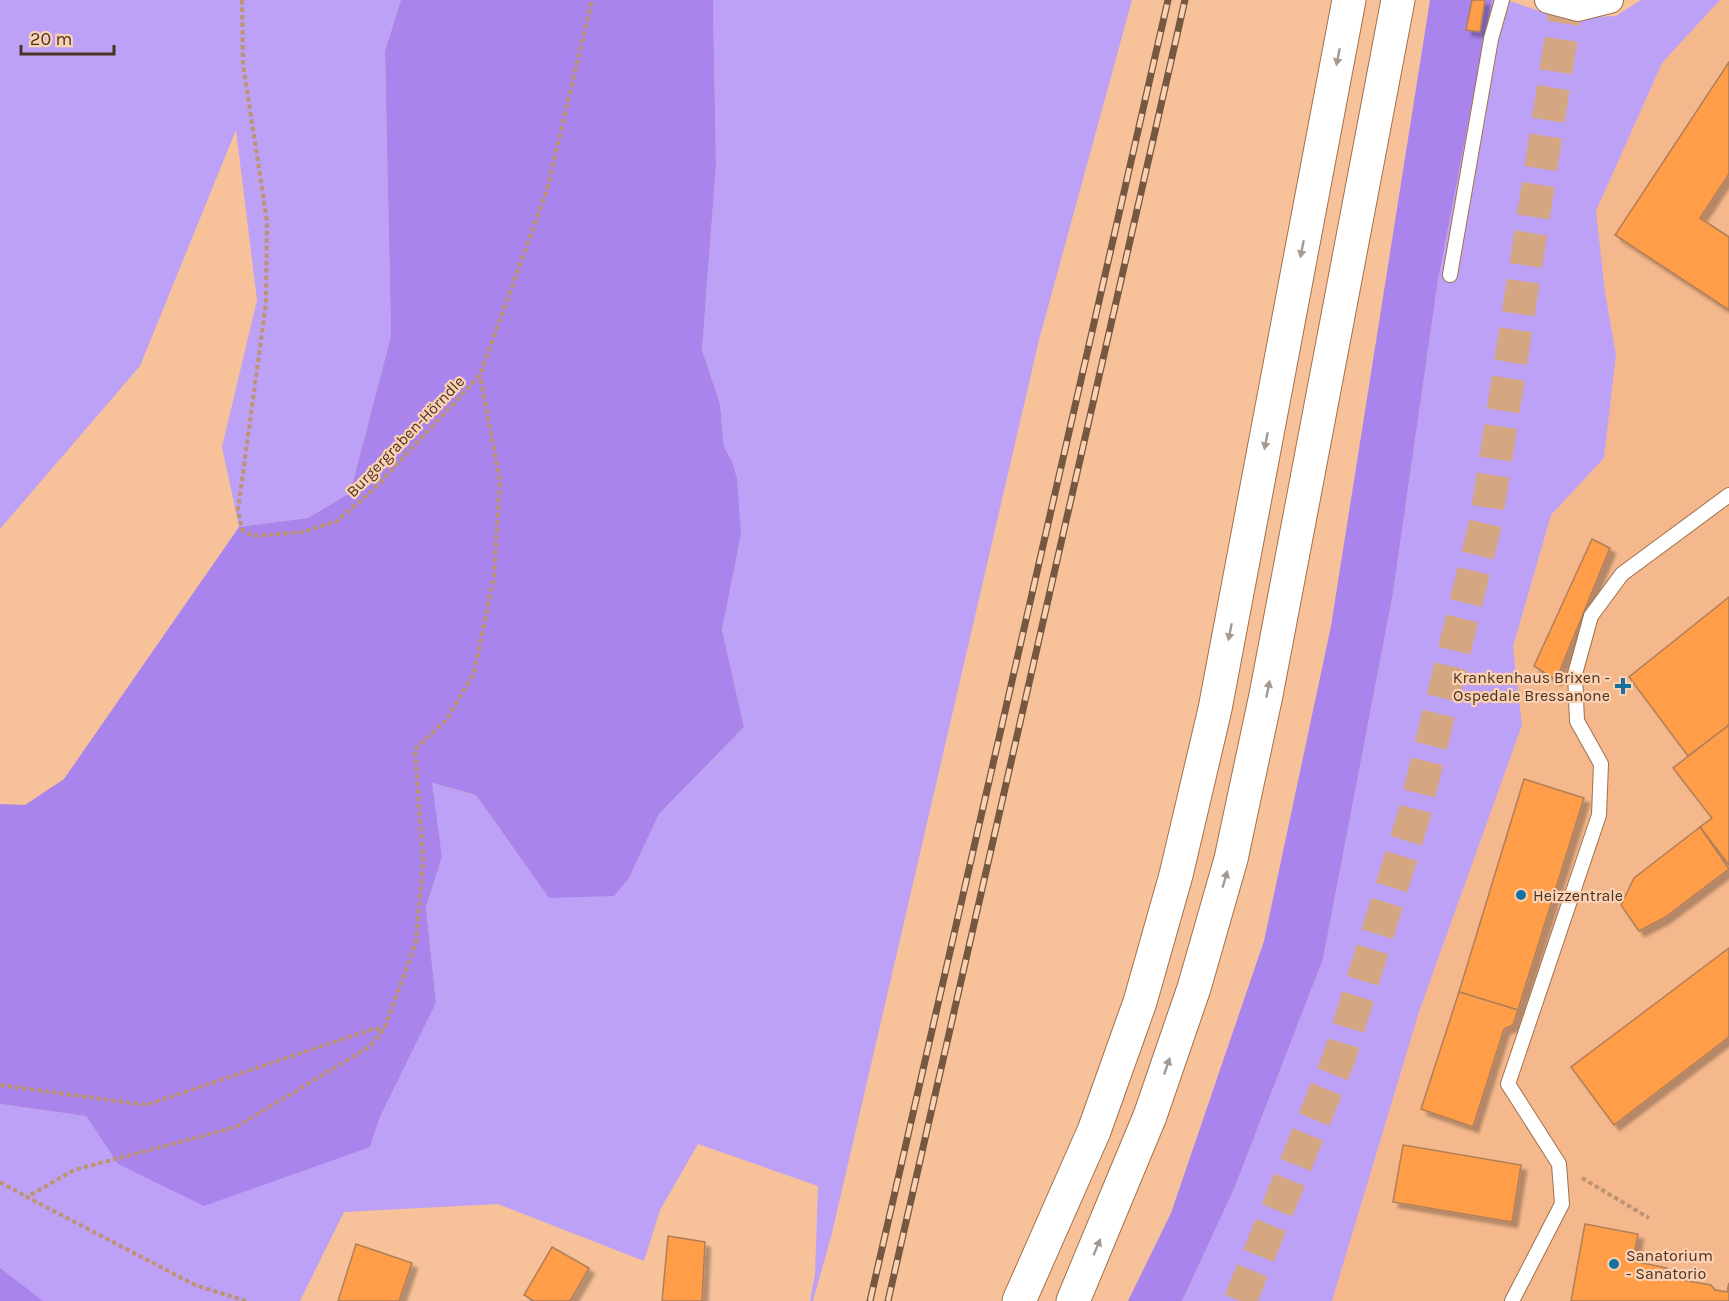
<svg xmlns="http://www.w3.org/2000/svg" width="1729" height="1301" viewBox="0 0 1729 1301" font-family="Karla,sans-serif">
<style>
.built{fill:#f4b88c}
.green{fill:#bda1f7}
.forest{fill:#a884ec}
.building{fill:#ff9d4a;stroke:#b07f59;stroke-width:1.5;filter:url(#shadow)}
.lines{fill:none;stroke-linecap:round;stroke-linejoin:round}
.primary-tunnel{stroke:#d4a682;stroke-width:33;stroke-dasharray:33 16;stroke-linecap:butt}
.service-casing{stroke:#a1714c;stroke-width:16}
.minor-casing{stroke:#a1714c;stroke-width:28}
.motorway-casing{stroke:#a1714c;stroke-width:35}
.path{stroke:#be9373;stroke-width:4;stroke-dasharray:4.5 3;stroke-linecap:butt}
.service{stroke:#fff;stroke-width:14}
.minor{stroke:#fff;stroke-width:26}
.motorway{stroke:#fff;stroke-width:33}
.rail-casing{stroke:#755842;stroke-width:7}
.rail{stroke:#fcd1b2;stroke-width:4.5;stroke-dasharray:14;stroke-linecap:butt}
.oneway{fill:#a49a92}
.poi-dot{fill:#1771a0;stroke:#fcd1b2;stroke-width:2}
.labels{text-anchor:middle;stroke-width:4.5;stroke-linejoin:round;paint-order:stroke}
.street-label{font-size:16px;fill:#493424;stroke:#fcd1b2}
.poi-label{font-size:16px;fill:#493424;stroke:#fcd1b2;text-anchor:start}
</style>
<defs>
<filter id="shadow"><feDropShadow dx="5.5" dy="5.5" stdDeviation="1.5" flood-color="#0004"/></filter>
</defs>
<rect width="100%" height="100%" fill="#f7c29a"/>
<polygon class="built" points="1720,0 1729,0 1729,1301 1332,1301 1419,1012 1522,725 1513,647 1551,515 1604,458 1616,355 1605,292 1596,211 1662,63"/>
<g class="green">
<polygon points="0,0 401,0 385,51 391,336 350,493 308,518 239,527 222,447 257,300 236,130 140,366 0,529"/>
<polygon points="713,0 1132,0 1039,340 832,1233 813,1301 810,1301 815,1274 818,1186 698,1144 660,1210 644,1261 498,1204 344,1212 300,1301 41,1301 0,1269 0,1104 86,1116 118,1164 370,1147 380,1117 436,1003 426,907 442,857 431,783 476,795 549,898 629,878 659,814 744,727 722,630 741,535 732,461 724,447 720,404 702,350 716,165"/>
<polygon points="1492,0 1507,0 1562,19 1616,16 1641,0 1720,0 1662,63 1596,211 1605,292 1616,355 1604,458 1551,515 1513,647 1522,725 1419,1012 1332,1301 1182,1301 1234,1189 1323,959 1393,593 1438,280"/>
</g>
<g class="forest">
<polygon points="401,0 713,0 716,165 702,350 720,404 724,447 732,461 737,479 741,535 722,630 744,727 659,814 629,878 614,896 549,898 476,795 432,783 442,857 426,907 436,1003 380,1117 370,1147 204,1206 118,1164 86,1116 0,1104 0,804 25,805 64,779 239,527 308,518 350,493 391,336 385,51"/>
<polygon points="1430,0 1492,0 1438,280 1393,593 1323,959 1234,1189 1182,1301 1128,1301 1171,1213 1264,941 1331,626"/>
<polygon points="0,1268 43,1301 0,1301"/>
</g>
<g class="building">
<polygon points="1472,0 1485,0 1480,32 1466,30"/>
<polygon points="1729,62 1729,174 1700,218 1729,237 1729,310 1615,235"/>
<polygon points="1592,539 1610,548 1556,680 1534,666"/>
<polygon points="1729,597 1729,725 1688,756 1629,677"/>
<polygon points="1729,725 1729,865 1700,827 1712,818 1673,768"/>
<polygon points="1524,779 1584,798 1518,1010 1459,992"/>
<polygon points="1700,827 1729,869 1664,918 1639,931 1621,905 1634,878"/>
<polygon points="1729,948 1729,1037 1614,1125 1571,1067"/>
<polygon points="1459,992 1518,1010 1513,1025 1504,1029 1473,1127 1421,1109"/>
<polygon points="1403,1145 1521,1165 1512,1222 1393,1202"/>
<polygon points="1585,1224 1638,1234 1633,1261 1667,1268 1665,1277 1711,1285 1715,1290 1727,1292 1729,1283 1729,1301 1571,1301"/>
<polygon points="668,1236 705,1242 702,1301 662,1301"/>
<polygon points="356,1244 412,1263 399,1301 338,1301"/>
<polygon points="552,1247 589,1268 570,1301 534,1301 524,1295"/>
</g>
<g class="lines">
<polyline class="primary-tunnel" points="1240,1301 1339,1058 1414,815 1486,521 1567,0"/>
<g class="service-casing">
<g id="service">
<polyline points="1450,275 1491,39 1502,0"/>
<polyline points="1512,1301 1562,1204 1559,1164 1508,1084 1599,815 1601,764 1577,721 1575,674 1591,616 1622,574 1729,495"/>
</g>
</g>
<g class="minor-casing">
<polyline id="minor" points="1548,0 1578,8 1610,0"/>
</g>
<g class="motorway-casing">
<g id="motorway">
<polyline points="1019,1301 1094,1131 1140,1002 1176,875 1215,709 1349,0"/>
<polyline points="1073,1301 1150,1116 1194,988 1231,859 1266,695 1398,0"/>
</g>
</g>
<g class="path">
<polyline points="242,0 243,64 267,221 266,303 238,510 242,530 253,536 303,532 337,521 373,490 480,375 547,190 592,0"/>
<polyline points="0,1085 146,1105 373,1029 384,1029"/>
<polyline points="1582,1178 1649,1218"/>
<polyline points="0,1182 27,1197"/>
<polyline points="246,1301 195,1285 27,1197 74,1170 236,1127 369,1047 384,1029 416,942 423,861 415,749 446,720 474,673 494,576 500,481 480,375"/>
</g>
<use href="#service" class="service"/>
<use href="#minor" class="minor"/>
<use href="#motorway" class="motorway"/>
<g class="rail-casing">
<g id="rail">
<polyline points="870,1301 1168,0"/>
<polyline points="888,1301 1185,0"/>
</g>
</g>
<use href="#rail" class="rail"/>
</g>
<defs><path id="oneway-solid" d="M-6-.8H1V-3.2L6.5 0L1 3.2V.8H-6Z" transform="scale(1.5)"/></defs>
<g class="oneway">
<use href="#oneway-solid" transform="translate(1338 57) rotate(101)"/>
<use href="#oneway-solid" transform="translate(1302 249) rotate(101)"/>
<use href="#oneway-solid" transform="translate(1266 441) rotate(101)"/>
<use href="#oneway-solid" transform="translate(1230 632) rotate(101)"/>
<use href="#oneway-solid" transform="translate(1268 689) rotate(-79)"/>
<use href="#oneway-solid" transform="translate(1225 879) rotate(-74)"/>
<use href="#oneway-solid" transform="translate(1167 1066) rotate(-71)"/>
<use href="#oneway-solid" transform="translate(1097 1247) rotate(-67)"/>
</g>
<g class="poi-dot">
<path d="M1620 677h6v6h6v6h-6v6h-6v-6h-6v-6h6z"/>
<circle cx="1521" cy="895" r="6"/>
<circle cx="1614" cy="1264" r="6"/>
</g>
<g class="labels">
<g class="street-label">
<text transform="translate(405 436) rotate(-46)" y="6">Burgergraben-Hörndle</text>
</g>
<g class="poi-label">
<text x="1610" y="683" text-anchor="end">Krankenhaus Brixen -<tspan x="1610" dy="18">Ospedale Bressanone</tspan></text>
<text x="1533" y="901">Heizzentrale</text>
<text x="1626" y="1261">Sanatorium<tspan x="1626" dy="18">- Sanatorio</tspan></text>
</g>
</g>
<path d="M21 45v9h93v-9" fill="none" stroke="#493424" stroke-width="3"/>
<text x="30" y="45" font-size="18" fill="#493424" stroke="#fcd1b2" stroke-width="4.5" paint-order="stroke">20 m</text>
</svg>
